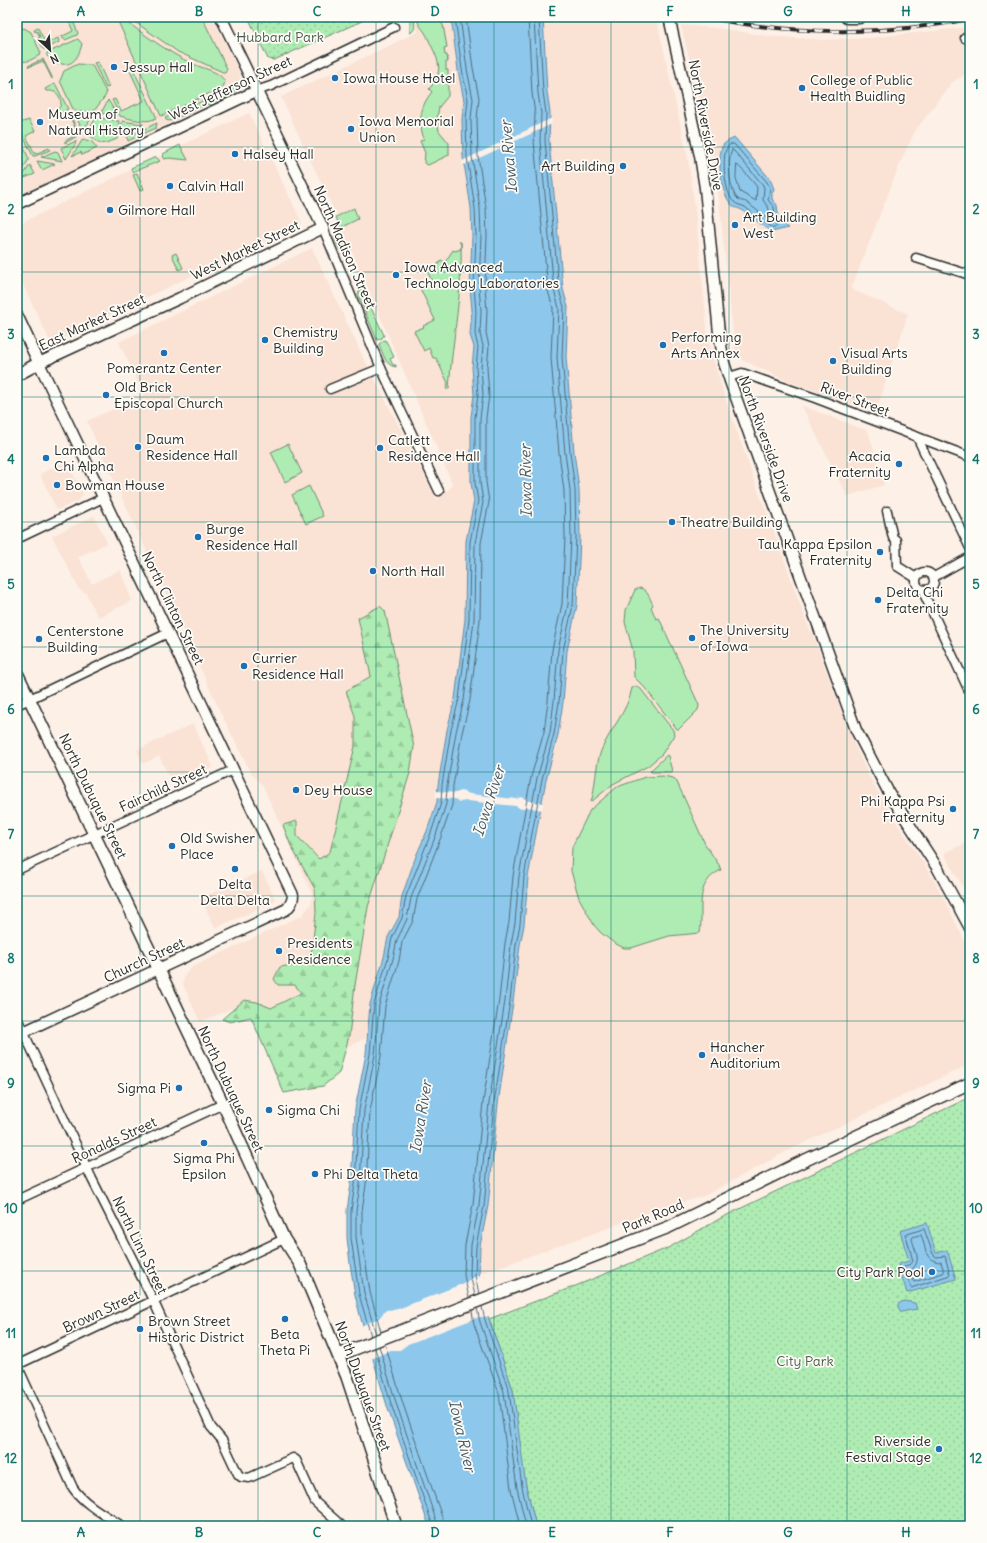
<svg xmlns="http://www.w3.org/2000/svg" width="987" height="1543" viewBox="0 0 987 1543" font-family="Delius,sans-serif">
<style>
.built{fill:#fae2d4}
.green{fill:#aeecb3;stroke:#6c8c6f}
.forest{fill:url(#forest-firs);stroke:#6c8c6f}
.park{fill:url(#park-dots);stroke:#6c8c6f}
.water{fill:#8dc8ec;stroke:#66899f}
.pier{fill:#fcf0e7}
.lines{fill:none;stroke-linecap:round;stroke-linejoin:round}
.shore{stroke:#526a78;stroke-width:1}
.minor-casing{stroke:#2b2b2b;stroke-width:11}
.tertiary-casing{stroke:#2b2b2b;stroke-width:13}
.secondary-casing{stroke:#2b2b2b;stroke-width:14}
.primary-casing{stroke:#2b2b2b;stroke-width:15}
.minor{stroke:#fdfcf7;stroke-width:8}
.tertiary{stroke:#fdfcf7;stroke-width:10}
.secondary{stroke:#fdfcf7;stroke-width:11}
.primary{stroke:#fdfcf7;stroke-width:12}
.rail-casing{stroke:#2b2b2b;stroke-width:4}
.rail{stroke:#fdfcf7;stroke-width:2.5;stroke-dasharray:8;stroke-linecap:butt}
.grid{fill:none;stroke:#0f766e;stroke-width:1;stroke-opacity:0.55}
.poi-dot{fill:#1f6fb2;stroke:#fdfcf7;stroke-width:1.5}
.labels{text-anchor:middle;stroke-width:3.5;stroke-linejoin:round;paint-order:stroke}
.park-label{font-size:14px;fill:#4c5b4d;stroke:#fdfcf7}
.poi-label{font-size:14px;fill:#2b2b2b;stroke:#fdfcf7;text-anchor:start}
.street-label{font-size:14px;fill:#2b2b2b;stroke:#fdfcf7}
.water-label{font-size:15px;font-style:italic;fill:#485a65;stroke:#fdfcf7}
.neatline{fill:none;stroke:#0f766e;stroke-width:1.5}
.grid-label{font-size:13px;text-anchor:middle;font-weight:bold;fill:#0f766e}
</style>
<defs>
<pattern id="forest-firs" width="22" height="20" patternUnits="userSpaceOnUse"><rect width="22" height="20" fill="#aeecb3"/><path d="M5 1l3.5 6h-7zM16 11l3.5 6h-7z" fill="#96cb9a"/></pattern>
<pattern id="park-dots" width="8" height="8" patternUnits="userSpaceOnUse"><rect width="8" height="8" fill="#aeecb3"/><path d="M2 2h.1M6 6h.1" fill="none" stroke="#96cb9a" stroke-width="1.8" stroke-linecap="round"/></pattern>
</defs>
<rect width="100%" height="100%" fill="#fcf0e7"/>
<filter id="ink" filterUnits="userSpaceOnUse"><feTurbulence type="fractalNoise" baseFrequency=".025" numOctaves="2"/><feDisplacementMap in="SourceGraphic" scale="8" xChannelSelector="R" yChannelSelector="G"/><feConvolveMatrix kernelMatrix="1 2 1 2 8 2 1 2 1" color-interpolation-filters="sRGB"/></filter>
<g filter="url(#ink)">
<g class="built">
<polygon points="17,17 213,17 240,74 241,83 233,95 213,106 208,104 126,144 123,149 102,159 98,158 17,196"/>
<polygon points="413,17 451,17 458,70 464,101 462,119 466,181 471,208 472,236 470,288 472,310 470,335 474,347 472,367 474,395 471,417 471,483 474,501 466,541 465,619 455,699 447,730 438,785 437,802 427,831 416,856 402,896 399,917 388,937 384,957 370,1004 368,1037 283,1076 249,1001 200,1022 183,984 185,975 192,967 303,915 311,904 312,894 263,786 251,773 220,711 87,421 144,395 119,342 312,248 360,351 437,500 453,485 334,210 281,97 418,32"/>
<polygon points="543,17 656,17 688,159 695,209 708,339 712,355 723,392 759,494 769,518 806,621 817,646 851,737 869,777 894,819 924,864 941,893 970,952 970,1064 785,1152 704,1196 652,1211 628,1221 479,1274 480,1246 488,1206 498,1104 513,1002 520,945 524,925 528,877 546,780 558,735 563,702 567,651 577,605 579,489 574,452 566,357 568,307 563,289 549,140 550,113 547,92"/>
<polygon points="681,25 723,29 766,36 821,40 869,38 970,27 970,72 952,82 915,131 900,163 851,289 908,314 876,411 790,382 738,358 735,350 717,180 710,142"/>
<polygon points="249,113 302,223 51,343 17,272 17,225"/>
<polygon points="802,406 868,431 884,485 847,496"/>
<polygon points="66,461 83,494 78,501 57,510 40,474"/>
<polygon points="94,516 107,543 78,557 92,584 120,570 132,601 98,617 86,593 79,589 52,536"/>
<polygon points="193,724 213,767 173,784 159,756 143,764 137,750"/>
<polygon points="970,841 970,900 944,853"/>
<polygon points="262,871 275,899 273,902 215,928 201,898"/>
</g>
<g class="green">
<polygon points="67,17 69,17 72,22 73,21 78,33 77,35 65,40 61,37 73,31"/>
<path d="M 116,17 L 120,17 C 144,34 167,52 193,64 C 204,69 220,71 225,82 L 223,87 L 161,116 Z"/>
<polygon points="128,17 202,17 227,69 225,73 178,52"/>
<path d="M 410,17 L 414,17 C 414,24 417,30 410,33 Z"/>
<path d="M 417,17 L 437,17 L 443,25 L 447,47 L 444,48 L 445,55 L 447,55 L 448,62 L 446,62 L 446,70 L 448,70 L 448,76 L 446,77 L 446,84 L 448,84 L 448,96 L 439,107 L 437,118 L 439,131 L 449,143 L 449,155 L 428,165 L 424,163 L 425,153 L 420,141 L 424,139 C 418,122 420,106 432,92 L 429,89 C 443,73 440,63 431,45 C 429,41 427,35 424,31 C 420,26 418,24 417,17 Z"/>
<path d="M 24,28 L 31,32 L 41,53 L 40,55 C 32,59 24,66 17,57 L 17,31 Z"/>
<polygon points="38,28 46,44 58,38 59,42 46,49 43,49 38,38 40,37 37,31 35,32 34,30"/>
<path d="M 78,39 L 82,44 C 77,65 65,71 47,56 L 47,53 L 49,52 Z"/>
<polygon points="43,59 52,77 52,79 43,61 29,67 28,66"/>
<polygon points="98,62 109,87 106,88 94,63"/>
<polygon points="78,64 92,65 106,92 106,95 94,111 77,112 73,109 60,81 64,71"/>
<path d="M 133,69 L 156,116 L 156,118 C 147,124 130,119 120,116 L 112,100 L 115,99 L 121,111 L 144,101 L 130,71 Z"/>
<path d="M 54,84 L 56,85 L 68,109 L 57,115 L 56,112 L 61,105 C 61,95 56,90 46,91 L 45,89 Z"/>
<polygon points="229,88 233,88 235,92 226,100 213,106 206,104 205,100"/>
<polygon points="108,100 116,113 115,116 101,113"/>
<polygon points="204,100 206,104 184,115 182,111"/>
<polygon points="181,111 183,115 170,121 166,120 165,118"/>
<polygon points="69,115 71,116 79,135 65,143 65,141 78,134"/>
<polygon points="79,115 90,117 91,119 84,129 81,128 77,118"/>
<path d="M 99,118 L 119,121 L 117,139 C 100,146 102,145 88,134 L 88,132 L 95,119 Z"/>
<polygon points="29,120 35,131 26,136 35,154 49,148 50,150 35,156 33,156 18,126 20,123"/>
<polygon points="122,121 143,124 143,125 121,136"/>
<polygon points="157,123 156,128 128,141 127,137"/>
<polygon points="17,132 29,159 17,179"/>
<polygon points="83,139 92,142 97,148 82,155 81,152 72,156"/>
<polygon points="76,141 75,145 66,159 61,148"/>
<polygon points="180,145 188,160 169,158 164,159 163,154"/>
<polygon points="55,151 58,152 62,161 41,157"/>
<polygon points="156,157 160,161 132,172 131,168"/>
<polygon points="37,161 55,164 42,170"/>
<polygon points="30,165 35,174 24,178 22,177"/>
<polygon points="137,173 144,189 140,191 133,175"/>
<polygon points="354,208 358,219 340,228 336,217"/>
<polygon points="337,236 342,237 349,252 345,253 339,248 334,238"/>
<path d="M 459,242 L 461,242 C 463,291 452,340 449,389 L 446,389 L 448,383 L 436,358 L 433,358 L 429,348 L 424,351 L 414,331 L 424,327 L 423,326 L 435,320 L 420,288 L 432,281 L 424,265 L 433,271 L 441,260 L 445,262 L 453,250 L 455,251 L 461,249 L 461,243 Z"/>
<polygon points="176,253 183,268 179,270 172,255"/>
<polygon points="361,287 384,335 382,338 377,340 358,295"/>
<path d="M 384,340 L 386,341 L 394,357 L 390,359 L 393,365 L 396,365 L 396,367 C 385,366 383,353 379,344 Z"/>
<polygon points="288,444 302,473 285,482 271,452"/>
<polygon points="309,486 323,516 306,524 292,495"/>
<path d="M 640,588 C 648,590 650,599 653,605 L 651,607 L 656,619 L 659,618 L 699,705 L 698,710 L 679,729 L 677,729 L 645,688 L 634,677 L 633,651 L 625,622 L 626,610 L 635,590 Z"/>
<path d="M 636,686 L 640,688 L 673,730 L 674,735 L 662,754 L 648,766 L 613,784 L 591,802 C 596,786 595,767 601,751 C 610,729 628,711 632,688 Z"/>
<polygon points="667,755 668,756 672,771 670,772 651,772 650,771"/>
<path d="M 663,776 L 673,778 L 676,780 L 705,844 L 719,865 L 721,870 C 693,884 704,908 700,933 L 669,936 L 631,948 L 624,948 L 614,943 L 600,932 L 594,925 L 579,898 L 571,871 L 572,847 L 590,810 L 617,787 L 645,777 Z"/>
</g>
<polygon class="forest" points="380,606 385,611 414,747 410,773 368,907 355,985 349,1036 339,1073 323,1086 284,1093 251,1017 230,1022 222,1019 244,1000 257,1002 271,1008 301,993 295,985 278,985 274,979 280,967 306,963 312,949 316,912 315,889 291,846 283,825 297,821 297,836 319,859 330,852 355,746 355,716 346,691 371,676 358,618"/>
<g class="park">
<polygon points="248,17 368,17 362,21 274,60 268,59"/>
<polygon points="970,1097 970,1526 536,1526 526,1486 520,1454 513,1390 489,1319 578,1285 670,1247 721,1218"/>
</g>
<g class="water">
<polygon points="451,17 543,17 547,92 550,113 549,141 563,289 568,307 566,357 574,452 579,489 580,537 577,605 567,651 563,702 558,735 546,780 528,877 524,925 520,945 513,1002 498,1104 488,1206 480,1246 479,1275 489,1319 513,1390 526,1486 536,1526 429,1526 388,1409 361,1319 355,1295 350,1263 347,1238 347,1210 351,1184 355,1109 366,1054 370,1004 384,957 388,937 399,917 402,896 416,856 427,831 437,802 438,785 447,730 455,699 465,619 466,541 474,501 471,483 471,417 474,395 472,367 474,347 470,335 472,310 470,288 472,236 471,208 463,157 462,119 464,101 458,70"/>
<path d="M 735,138 L 770,179 L 774,189 L 772,193 L 772,199 L 777,205 L 779,221 L 788,228 L 772,232 C 761,226 752,216 742,210 C 738,208 734,208 731,204 C 721,193 717,161 722,147 C 724,142 730,140 735,138 Z"/>
<polygon points="927,1223 936,1253 947,1250 956,1279 907,1293 898,1264 909,1261 900,1231"/>
<polygon points="904,1301 915,1303 917,1309 901,1312 898,1307 898,1304"/>
</g>
<g class="pier">
<polygon points="552,118 552,124 462,166 462,161"/>
<polygon points="436,791 456,793 461,791 470,794 516,799 521,797 529,801 544,803 542,810 527,807 521,809 516,806 467,801 459,802 455,799 435,798"/>
<polygon points="476,1276 482,1276 490,1316 484,1317 479,1317 408,1344 400,1350 391,1350 371,1359 361,1326 379,1318 386,1310 398,1309 467,1282"/>
</g>
<g class="lines">
<g class="shore">
<path d="M 731,144 L 734,144 L 767,182 L 770,188 L 768,200 L 774,207 L 775,218 L 777,225 L 776,227 L 772,227 C 762,222 754,214 745,207 C 741,205 737,205 734,202 C 725,194 721,158 727,148 C 728,146 729,145 731,144 Z"/>
<path d="M 732,150 L 734,151 L 763,185 L 764,188 L 763,200 L 769,209 L 768,218 L 766,218 C 760,213 753,207 746,202 C 744,201 740,201 738,199 C 729,192 727,159 732,150 Z"/>
<path d="M 737,165 C 740,166 754,183 757,187 L 756,201 L 740,192 L 736,178 Z"/>
<polygon points="924,1229 933,1254 936,1257 945,1256 950,1275 911,1288 904,1268 905,1266 911,1264 913,1261 906,1235"/>
<path d="M 921,1235 C 927,1248 923,1261 941,1262 L 944,1272 L 943,1273 L 914,1282 L 910,1271 C 923,1261 915,1252 912,1239 L 913,1237 Z"/>
<polyline points="479,1294 475,1275 476,1246 484,1206 494,1103 510,1001 516,945 520,924 524,877 542,779 554,734 559,702 563,651 573,605 576,537 575,490 570,452 562,357 564,307 559,290 545,141 546,113 543,92 539,17"/>
<polyline points="475,1295 470,1275 471,1245 479,1205 489,1103 505,1001 511,944 515,923 519,876 537,778 550,733 554,701 558,650 568,605 571,537 570,490 565,453 557,358 559,308 554,290 540,141 541,113 538,93 534,17"/>
<polyline points="469,1298 464,1275 465,1245 473,1204 483,1102 499,1000 505,943 509,922 513,876 531,777 544,732 548,701 552,650 562,604 565,537 564,491 559,453 551,358 553,308 548,291 534,141 535,114 532,93 528,17"/>
<polyline points="482,1307 485,1320 509,1391 522,1487 531,1526"/>
<polyline points="477,1308 480,1322 504,1392 517,1488 526,1526"/>
<polyline points="472,1311 474,1324 499,1393 511,1489 520,1526"/>
<polyline points="381,1332 370,1292 362,1237 362,1211 366,1185 370,1111 381,1056 385,1006 399,961 402,942 413,921 417,899 441,837 452,805 453,786 462,733 470,700 480,620 481,543 489,502 486,482 486,418 489,395 487,368 489,346 486,333 487,311 485,287 487,236 486,208 478,156 477,119 479,98 473,68 466,17"/>
<polyline points="376,1334 364,1293 356,1237 356,1211 360,1185 364,1110 375,1055 379,1005 393,959 397,940 407,919 411,898 436,835 446,804 447,786 456,732 464,700 474,620 475,543 483,502 480,482 480,418 483,395 481,368 483,346 480,334 481,311 479,287 481,236 480,208 472,157 471,119 473,99 467,69 460,17"/>
<polyline points="371,1336 359,1294 351,1238 351,1210 355,1184 359,1110 370,1054 374,1004 388,958 392,938 402,918 406,896 431,833 441,803 442,785 451,730 459,699 469,619 470,542 478,501 475,483 475,417 478,395 476,368 478,347 475,334 476,311 474,287 476,236 475,208 467,157 466,119 468,100 462,69 455,17"/>
<polyline points="385,1344 403,1404 443,1520 444,1526"/>
<polyline points="379,1346 397,1406 438,1526"/>
<polyline points="375,1348 392,1407 433,1526"/>
</g>
<g class="minor-casing">
<g id="minor">
<polyline points="965,38 970,36"/>
<polyline points="256,91 271,86 394,27"/>
<polyline points="323,228 381,368 439,491"/>
<polyline points="916,258 970,275"/>
<polyline points="729,377 742,373 815,398 970,457"/>
<polyline points="330,389 381,368"/>
<polyline points="917,437 970,548"/>
<polyline points="887,511 893,538 896,540 897,566 916,578"/>
<polyline points="17,539 103,498"/>
<circle cx="925" cy="581" r="9"/>
<polyline points="934,577 970,557"/>
<polyline points="925,590 925,596 970,693"/>
<polyline points="17,705 168,633"/>
<polyline points="17,870 233,770"/>
<polyline points="17,1018 92,1179 153,1300 211,1427 222,1440 238,1474 241,1477 249,1478 293,1458 296,1460 315,1502 342,1526"/>
<polyline points="17,1200 223,1104"/>
<polyline points="17,1365 284,1239"/>
<path d="M 17,1365 L 73,1488 C 85,1505 105,1515 122,1526"/>
</g>
</g>
<g class="tertiary-casing">
<g id="tertiary">
<polyline points="669,17 700,156 705,188 719,333 724,363 730,381 856,730 889,793 938,869 970,928"/>
<polyline points="17,204 256,91"/>
<path d="M 17,1035 L 287,909 C 291,904 293,901 293,895 L 39,363 L 180,298 L 323,228 L 221,17"/>
</g>
</g>
<g class="secondary-casing">
<g id="secondary">
<polyline points="17,316 39,363 17,375"/>
<polyline points="17,673 223,1104 284,1239 300,1264 347,1377 396,1526"/>
<polyline points="339,1355 669,1227 795,1165 970,1083"/>
</g>
</g>
<g class="primary-casing">
<polyline id="primary" points="847,17 859,17"/>
</g>
<use href="#minor" class="minor"/>
<use href="#tertiary" class="tertiary"/>
<use href="#secondary" class="secondary"/>
<use href="#primary" class="primary"/>
<g class="rail-casing">
<path id="rail" d="M 704,17 C 791,35 883,36 970,19"/>
</g>
<use href="#rail" class="rail"/>
</g>
</g>
<path class="grid" d="M 140,17 L 140,1526M 258,17 L 258,1526M 376,17 L 376,1526M 494,17 L 494,1526M 611,17 L 611,1526M 729,17 L 729,1526M 847,17 L 847,1526M 17,147 L 970,147M 17,272 L 970,272M 17,397 L 970,397M 17,522 L 970,522M 17,647 L 970,647M 17,772 L 970,772M 17,896 L 970,896M 17,1021 L 970,1021M 17,1146 L 970,1146M 17,1271 L 970,1271M 17,1396 L 970,1396"/>
<g class="poi-dot">
<circle cx="114" cy="67" r="4"/>
<circle cx="335" cy="78" r="4"/>
<circle cx="802" cy="88" r="4"/>
<circle cx="40" cy="122" r="4"/>
<circle cx="351" cy="129" r="4"/>
<circle cx="235" cy="154" r="4"/>
<circle cx="623" cy="166" r="4"/>
<circle cx="170" cy="186" r="4"/>
<circle cx="110" cy="210" r="4"/>
<circle cx="735" cy="225" r="4"/>
<circle cx="396" cy="275" r="4"/>
<circle cx="265" cy="340" r="4"/>
<circle cx="663" cy="345" r="4"/>
<circle cx="164" cy="353" r="4"/>
<circle cx="833" cy="361" r="4"/>
<circle cx="106" cy="395" r="4"/>
<circle cx="138" cy="447" r="4"/>
<circle cx="380" cy="448" r="4"/>
<circle cx="46" cy="458" r="4"/>
<circle cx="899" cy="464" r="4"/>
<circle cx="57" cy="485" r="4"/>
<circle cx="672" cy="522" r="4"/>
<circle cx="198" cy="537" r="4"/>
<circle cx="880" cy="552" r="4"/>
<circle cx="373" cy="571" r="4"/>
<circle cx="878" cy="600" r="4"/>
<circle cx="692" cy="638" r="4"/>
<circle cx="39" cy="639" r="4"/>
<circle cx="244" cy="666" r="4"/>
<circle cx="296" cy="790" r="4"/>
<circle cx="953" cy="809" r="4"/>
<circle cx="172" cy="846" r="4"/>
<circle cx="235" cy="869" r="4"/>
<circle cx="279" cy="951" r="4"/>
<circle cx="702" cy="1055" r="4"/>
<circle cx="179" cy="1088" r="4"/>
<circle cx="269" cy="1110" r="4"/>
<circle cx="204" cy="1143" r="4"/>
<circle cx="315" cy="1174" r="4"/>
<circle cx="932" cy="1272" r="4"/>
<circle cx="285" cy="1319" r="4"/>
<circle cx="140" cy="1329" r="4"/>
<circle cx="939" cy="1449" r="4"/>
</g>
<g class="labels">
<g class="park-label">
<text x="280" y="42">Hubbard Park</text>
<text x="805" y="1366">City Park</text>
</g>
<g class="poi-label">
<text x="122" y="72">Jessup Hall</text>
<text x="343" y="83">Iowa House Hotel</text>
<text x="810" y="85">College of Public<tspan x="810" dy="16">Health Buidling</tspan></text>
<text x="48" y="119">Museum of<tspan x="48" dy="16">Natural History</tspan></text>
<text x="359" y="126">Iowa Memorial<tspan x="359" dy="16">Union</tspan></text>
<text x="243" y="159">Halsey Hall</text>
<text x="615" y="171" text-anchor="end">Art Building</text>
<text x="178" y="191">Calvin Hall</text>
<text x="118" y="215">Gilmore Hall</text>
<text x="743" y="222">Art Building<tspan x="743" dy="16">West</tspan></text>
<text x="404" y="272">Iowa Advanced<tspan x="404" dy="16">Technology Laboratories</tspan></text>
<text x="273" y="337">Chemistry<tspan x="273" dy="16">Building</tspan></text>
<text x="671" y="342">Performing<tspan x="671" dy="16">Arts Annex</tspan></text>
<text x="841" y="358">Visual Arts<tspan x="841" dy="16">Building</tspan></text>
<text x="164" y="373" text-anchor="middle">Pomerantz Center</text>
<text x="114" y="392">Old Brick<tspan x="114" dy="16">Episcopal Church</tspan></text>
<text x="146" y="444">Daum<tspan x="146" dy="16">Residence Hall</tspan></text>
<text x="388" y="445">Catlett<tspan x="388" dy="16">Residence Hall</tspan></text>
<text x="54" y="455">Lambda<tspan x="54" dy="16">Chi Alpha</tspan></text>
<text x="891" y="461" text-anchor="end">Acacia<tspan x="891" dy="16">Fraternity</tspan></text>
<text x="65" y="490">Bowman House</text>
<text x="680" y="527">Theatre Building</text>
<text x="206" y="534">Burge<tspan x="206" dy="16">Residence Hall</tspan></text>
<text x="872" y="549" text-anchor="end">Tau Kappa Epsilon<tspan x="872" dy="16">Fraternity</tspan></text>
<text x="381" y="576">North Hall</text>
<text x="886" y="597">Delta Chi<tspan x="886" dy="16">Fraternity</tspan></text>
<text x="700" y="635">The University<tspan x="700" dy="16">of Iowa</tspan></text>
<text x="47" y="636">Centerstone<tspan x="47" dy="16">Building</tspan></text>
<text x="252" y="663">Currier<tspan x="252" dy="16">Residence Hall</tspan></text>
<text x="304" y="795">Dey House</text>
<text x="945" y="806" text-anchor="end">Phi Kappa Psi<tspan x="945" dy="16">Fraternity</tspan></text>
<text x="180" y="843">Old Swisher<tspan x="180" dy="16">Place</tspan></text>
<text x="235" y="889" text-anchor="middle">Delta<tspan x="235" dy="16">Delta Delta</tspan></text>
<text x="287" y="948">Presidents<tspan x="287" dy="16">Residence</tspan></text>
<text x="710" y="1052">Hancher<tspan x="710" dy="16">Auditorium</tspan></text>
<text x="171" y="1093" text-anchor="end">Sigma Pi</text>
<text x="277" y="1115">Sigma Chi</text>
<text x="204" y="1163" text-anchor="middle">Sigma Phi<tspan x="204" dy="16">Epsilon</tspan></text>
<text x="323" y="1179">Phi Delta Theta</text>
<text x="924" y="1277" text-anchor="end">City Park Pool</text>
<text x="148" y="1326">Brown Street<tspan x="148" dy="16">Historic District</tspan></text>
<text x="285" y="1339" text-anchor="middle">Beta<tspan x="285" dy="16">Theta Pi</tspan></text>
<text x="931" y="1446" text-anchor="end">Riverside<tspan x="931" dy="16">Festival Stage</tspan></text>
</g>
<g class="street-label">
<text transform="translate(230 88) rotate(-25)" y="5">West Jefferson Street</text>
<text transform="translate(706 125) rotate(79)" y="5">North Riverside Drive</text>
<text transform="translate(345 247) rotate(66)" y="5">North Madison Street</text>
<text transform="translate(245 250) rotate(-26)" y="5">West Market Street</text>
<text transform="translate(92 322) rotate(-25)" y="5">East Market Street</text>
<text transform="translate(855 399) rotate(21)" y="5">River Street</text>
<text transform="translate(766 439) rotate(70)" y="5">North Riverside Drive</text>
<text transform="translate(173 608) rotate(64)" y="5">North Clinton Street</text>
<text transform="translate(163 788) rotate(-25)" y="5">Fairchild Street</text>
<text transform="translate(93 796) rotate(64)" y="5">North Dubuque Street</text>
<text transform="translate(144 960) rotate(-25)" y="5">Church Street</text>
<text transform="translate(231 1089) rotate(65)" y="5">North Dubuque Street</text>
<text transform="translate(114 1140) rotate(-25)" y="5">Ronalds Street</text>
<text transform="translate(653 1216) rotate(-23)" y="5">Park Road</text>
<text transform="translate(140 1245) rotate(64)" y="5">North Linn Street</text>
<text transform="translate(101 1311) rotate(-25)" y="5">Brown Street</text>
<text transform="translate(363 1386) rotate(70)" y="5">North Dubuque Street</text>
</g>
<g class="water-label">
<text transform="translate(509 157) rotate(-95)" y="5">Iowa River</text>
<text transform="translate(526 481) rotate(-91)" y="5">Iowa River</text>
<text transform="translate(489 801) rotate(-72)" y="5">Iowa River</text>
<text transform="translate(421 1117) rotate(-81)" y="5">Iowa River</text>
<text transform="translate(462 1436) rotate(77)" y="5">Iowa River</text>
</g>
</g>
<rect width="987" height="1543" fill="none" stroke="#fdfcf7" stroke-width="44"/>
<g transform="translate(50 50) rotate(154)" stroke="#fdfcf7" stroke-width="3" paint-order="stroke">
<path d="M0-3L7 15L0 10L-7 15Z" fill="#2b2b2b"/>
<text y="-6" font-size="11" font-weight="bold" text-anchor="middle" fill="#2b2b2b">N</text>
</g>
<rect x="22" y="22" width="943" height="1499" class="neatline"/>
<g class="grid-label">
<text x="81" y="16">A</text>
<text x="199" y="16">B</text>
<text x="317" y="16">C</text>
<text x="435" y="16">D</text>
<text x="552" y="16">E</text>
<text x="670" y="16">F</text>
<text x="788" y="16">G</text>
<text x="906" y="16">H</text>
<text x="11" y="89">1</text>
<text x="976" y="89">1</text>
<text x="11" y="214">2</text>
<text x="976" y="214">2</text>
<text x="11" y="339">3</text>
<text x="976" y="339">3</text>
<text x="11" y="464">4</text>
<text x="976" y="464">4</text>
<text x="11" y="589">5</text>
<text x="976" y="589">5</text>
<text x="11" y="714">6</text>
<text x="976" y="714">6</text>
<text x="11" y="839">7</text>
<text x="976" y="839">7</text>
<text x="11" y="963">8</text>
<text x="976" y="963">8</text>
<text x="11" y="1088">9</text>
<text x="976" y="1088">9</text>
<text x="11" y="1213">10</text>
<text x="976" y="1213">10</text>
<text x="11" y="1338">11</text>
<text x="976" y="1338">11</text>
<text x="11" y="1463">12</text>
<text x="976" y="1463">12</text>
<text x="81" y="1537">A</text>
<text x="199" y="1537">B</text>
<text x="317" y="1537">C</text>
<text x="435" y="1537">D</text>
<text x="552" y="1537">E</text>
<text x="670" y="1537">F</text>
<text x="788" y="1537">G</text>
<text x="906" y="1537">H</text>
</g>
</svg>
